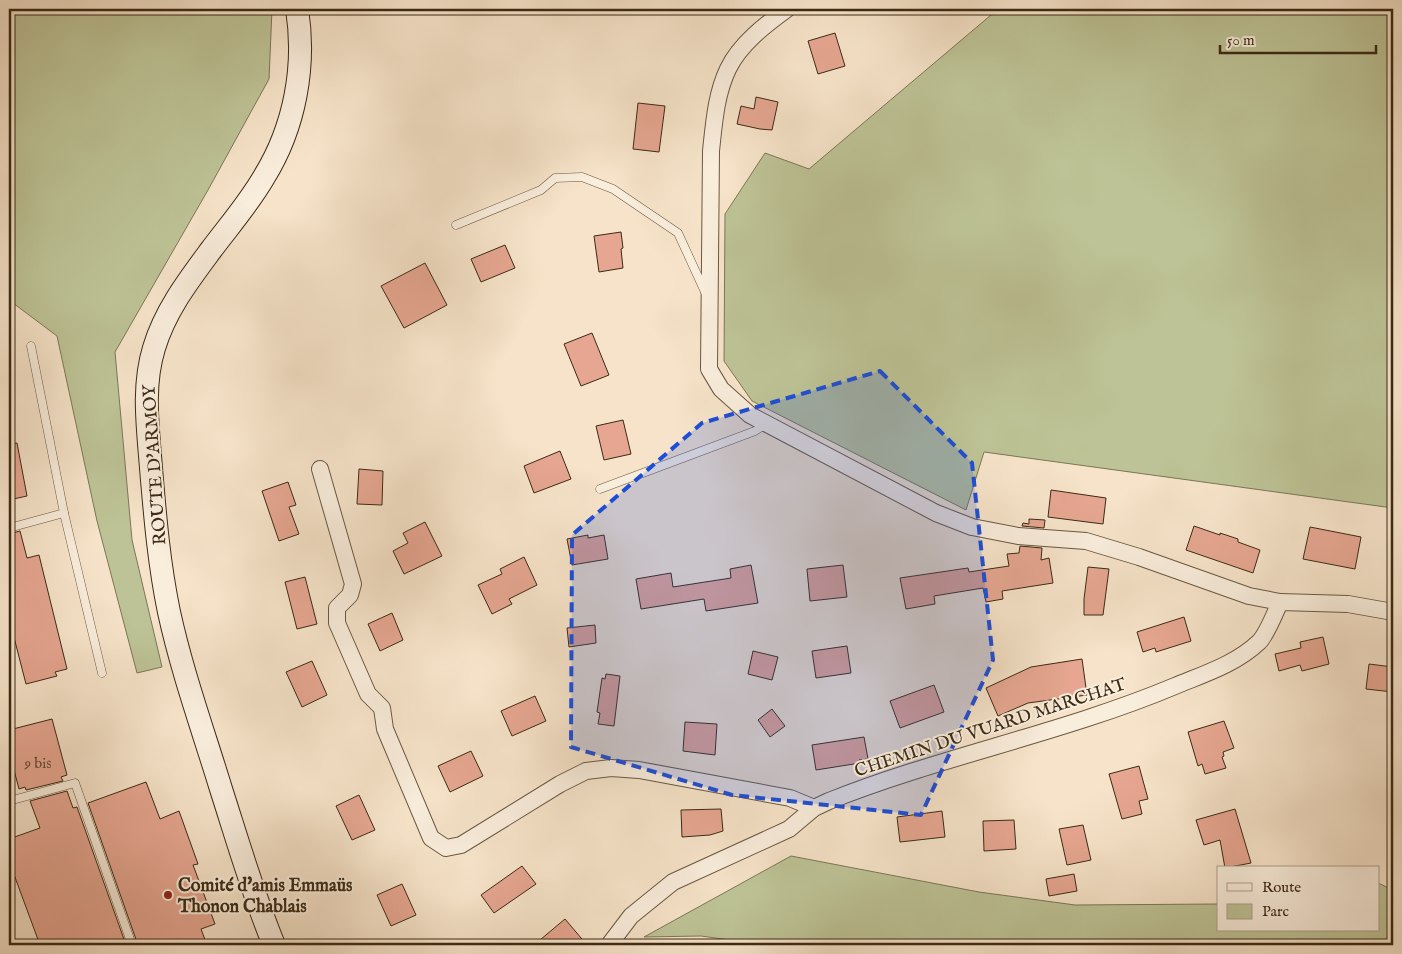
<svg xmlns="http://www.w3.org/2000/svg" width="1402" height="954" viewBox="0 0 1402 954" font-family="'IM FELL English',serif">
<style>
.green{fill:#bdc396;stroke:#7c7656}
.building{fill:#e6a691;stroke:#3b2a15}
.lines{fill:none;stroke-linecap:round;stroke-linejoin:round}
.lane-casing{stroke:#6a5842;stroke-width:9}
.street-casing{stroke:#6a5842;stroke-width:18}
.secondary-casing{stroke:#3b2a15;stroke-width:24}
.lane{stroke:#f9eddc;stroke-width:8}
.street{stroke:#f9eddc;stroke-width:16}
.secondary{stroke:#f9eddc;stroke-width:22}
.marked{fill:#1d4ed8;fill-opacity:0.2;stroke:#1d4ed8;stroke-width:4;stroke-dasharray:10 6;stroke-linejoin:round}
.poi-dot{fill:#8f2418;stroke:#f9eddc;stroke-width:2}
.labels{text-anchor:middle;stroke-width:4;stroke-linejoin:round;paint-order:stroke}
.number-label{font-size:15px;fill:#664934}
.street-label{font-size:18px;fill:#3b2a15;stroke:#f9eddc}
.poi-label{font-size:18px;font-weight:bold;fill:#3b2a15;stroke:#f9eddc;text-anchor:start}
</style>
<rect width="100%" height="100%" fill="#f6e3c9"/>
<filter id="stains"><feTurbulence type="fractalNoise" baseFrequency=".004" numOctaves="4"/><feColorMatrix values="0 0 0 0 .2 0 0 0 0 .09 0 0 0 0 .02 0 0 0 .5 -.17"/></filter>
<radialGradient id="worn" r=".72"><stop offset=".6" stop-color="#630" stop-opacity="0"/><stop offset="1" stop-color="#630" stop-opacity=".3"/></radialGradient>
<g class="green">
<polygon points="9,9 272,9 269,79 208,190 115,352 132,540 162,667 137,673 97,521 57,336 9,300"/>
<polygon points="1003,9 1393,9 1393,508 984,452 966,510 752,401 724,361 725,214 765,153 809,169 991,15"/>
<polygon points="791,856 979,892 1075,905 1218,904 1218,930 1378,930 1378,883 1393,890 1393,945 765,945 701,936 644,937"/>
</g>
<g class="building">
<polygon points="835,33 845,66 818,74 808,41"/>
<polygon points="756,97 778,102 772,130 760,129 737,124 741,106 754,109"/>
<polygon points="638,103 665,106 659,152 633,149"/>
<polygon points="621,232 623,248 621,249 623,268 599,272 594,236"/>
<polygon points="505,245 515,268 481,282 471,259"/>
<polygon points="425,263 447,305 404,328 381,286"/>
<polygon points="592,333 609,375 581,386 564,344"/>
<polygon points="623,420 631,454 604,460 596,426"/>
<polygon points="17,443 27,496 9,500 9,444"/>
<polygon points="560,451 571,479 534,493 524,466"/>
<polygon points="359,469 383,471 382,505 357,504"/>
<polygon points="288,482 296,505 289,507 299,534 279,541 262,491"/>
<polygon points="1051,490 1106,498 1103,524 1048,517"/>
<polygon points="1029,519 1045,520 1044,528 1022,526 1023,523 1029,524"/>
<polygon points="425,522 442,556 404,574 393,551 408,543 403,533"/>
<polygon points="1194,526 1220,535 1220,533 1238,539 1238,542 1260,550 1253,573 1186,550"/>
<polygon points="1310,527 1361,537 1355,569 1303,559"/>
<polygon points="20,531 27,558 39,555 67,669 55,672 57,676 26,684 9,618 9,534"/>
<polygon points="588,535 588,538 604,535 608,559 572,565 567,539"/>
<polygon points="1020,546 1042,548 1041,560 1049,558 1053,583 1002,591 1003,599 986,602 983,588 934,596 935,604 906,609 900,578 968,568 969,572 1009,566 1007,554 1019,553"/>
<polygon points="524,557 537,585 509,599 512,604 492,614 478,585 502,574 500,569"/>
<polygon points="751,565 758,603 706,611 704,599 641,609 636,579 671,573 673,587 731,578 730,569"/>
<polygon points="843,565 847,597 810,601 807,569"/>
<polygon points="1088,567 1109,569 1103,615 1084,615 1084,599"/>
<polygon points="305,577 317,624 297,629 285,582"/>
<polygon points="392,613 403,640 380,651 368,624"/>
<polygon points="1184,617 1191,641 1156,652 1155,648 1143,652 1137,632"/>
<polygon points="595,625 596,643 569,647 567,628"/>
<polygon points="1323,637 1329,664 1302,671 1300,665 1279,671 1275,654 1301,648 1300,642"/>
<polygon points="847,646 851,673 816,678 812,651"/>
<polygon points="753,651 778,657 772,680 748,674"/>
<polygon points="1082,659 1087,695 1028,703 998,716 986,688 1031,667"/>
<polygon points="312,661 327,695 302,707 286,672"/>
<polygon points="1369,664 1393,667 1393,692 1366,689"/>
<polygon points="606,674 620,676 614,726 598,724 600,713 597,712 602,678 605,679"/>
<polygon points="934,685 944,712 900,728 890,701"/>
<polygon points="535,696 546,721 512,736 501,711"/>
<polygon points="772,709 785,726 770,737 758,720"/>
<polygon points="52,719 67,775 61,777 63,781 26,790 25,787 19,789 9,751 9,730"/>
<polygon points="1224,721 1234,748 1223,752 1224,756 1222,757 1226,768 1205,774 1202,764 1198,766 1188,732"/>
<polygon points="685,722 717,724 715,755 683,751"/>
<polygon points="864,737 868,759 859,760 860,763 816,770 812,745"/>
<polygon points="471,751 483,776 450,792 438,766"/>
<polygon points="1139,766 1148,799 1139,801 1142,814 1122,819 1109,774"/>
<polygon points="146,782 160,819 179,811 198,864 193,865 215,924 201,929 207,945 138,945 88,803"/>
<polygon points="67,791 73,808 77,807 126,945 40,945 9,861 9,839 40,828 30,801"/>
<polygon points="359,795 375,830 352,840 336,806"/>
<polygon points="721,809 723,831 710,835 682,837 681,810"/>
<polygon points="1235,809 1251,863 1225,868 1220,840 1204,845 1196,820"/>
<polygon points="942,811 945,837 900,842 897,817"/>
<polygon points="1014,820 1016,849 984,851 983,821"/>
<polygon points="1083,825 1091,860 1067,865 1059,829"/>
<polygon points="522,866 536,884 494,913 481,895"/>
<polygon points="1074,874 1077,891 1049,896 1046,879"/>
<polygon points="402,884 416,915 391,926 377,895"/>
<polygon points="565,919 587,945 534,945"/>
</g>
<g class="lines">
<g class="lane-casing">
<g id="lane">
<polyline points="456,225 541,190 555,178 582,177 613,189 678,233 706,294"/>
<polyline points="31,346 64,513"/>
<polyline points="600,489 755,431 766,424"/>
<polyline points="9,528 64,513 102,673"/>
<polyline points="9,801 75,783 132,945"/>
</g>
</g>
<g class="street-casing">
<g id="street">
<path d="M 787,9 C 765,25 740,44 728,69 C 716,94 714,123 711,151 L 709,369 L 721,389 L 750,415 L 936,513 L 972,527 L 1018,536 L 1086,541 L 1139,557 L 1249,596 L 1280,602"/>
<polyline points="320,469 353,584 350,595 337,608 337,623 368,694 382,708 385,729 431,838 446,848 461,845 560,784 586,771 611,768 639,770 790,798 814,808"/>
<path d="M 609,945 L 631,916 L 673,882 L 789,829 L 814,808 L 829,801 C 942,756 1063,733 1175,686 C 1204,674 1236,664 1259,642 C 1267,634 1275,613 1280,602 L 1348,604 L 1393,612"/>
</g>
</g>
<g class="secondary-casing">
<path id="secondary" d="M 274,945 C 253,894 238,842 221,789 C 203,730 182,672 169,612 C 159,564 155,516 151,468 C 148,428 142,387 154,348 C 165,311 188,281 211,250 C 229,226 249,203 264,177 C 295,127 306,66 297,9"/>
</g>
<use href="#lane" class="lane"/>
<use href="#street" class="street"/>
<use href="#secondary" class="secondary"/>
</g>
<path class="marked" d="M 880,371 L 972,463 L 993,660 L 921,815 L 732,795 L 571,747 L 572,535 L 702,423 Z"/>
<circle class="poi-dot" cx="168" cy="895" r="5"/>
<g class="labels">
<g class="number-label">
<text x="38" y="768">9 bis</text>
</g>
<g class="street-label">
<text transform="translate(154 465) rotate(-94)" y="6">ROUTE D'ARMOY</text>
<text transform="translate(990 727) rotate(-18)" y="6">CHEMIN DU VUARD MARCHAT</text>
</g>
<g class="poi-label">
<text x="178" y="891">Comité d'amis Emmaüs<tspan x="178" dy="21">Thonon Chablais</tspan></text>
</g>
</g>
<rect width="1402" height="954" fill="none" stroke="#f6e3c9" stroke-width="30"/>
<rect x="10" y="10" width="1382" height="934" fill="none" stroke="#3b2a15" stroke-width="2.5"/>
<rect x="15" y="15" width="1372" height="924" fill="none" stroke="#3b2a15"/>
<rect x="1217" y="866" width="162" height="65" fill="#f9eddc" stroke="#ad9f8c"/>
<rect x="1227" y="883" width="25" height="8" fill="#f9eddc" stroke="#ad9f8c"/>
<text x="1262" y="892" font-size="15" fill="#3b2a15">Route</text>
<rect x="1227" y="904" width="25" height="15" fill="#bdc396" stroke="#ad9f8c"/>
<text x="1262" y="916" font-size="15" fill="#3b2a15">Parc</text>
<path d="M1220 45v8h156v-8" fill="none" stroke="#3b2a15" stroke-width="2.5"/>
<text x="1227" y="45" font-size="15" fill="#3b2a15" stroke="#f9eddc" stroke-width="4" paint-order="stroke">50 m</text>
<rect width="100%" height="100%" filter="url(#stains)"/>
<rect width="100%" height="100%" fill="url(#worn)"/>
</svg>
